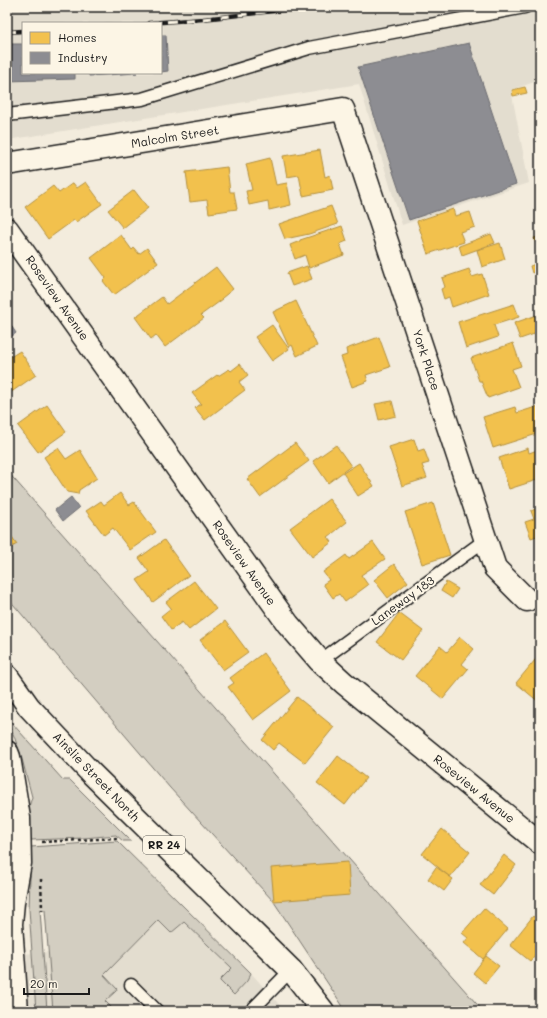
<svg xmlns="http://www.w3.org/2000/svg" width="547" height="1018" viewBox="0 0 547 1018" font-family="Mali,sans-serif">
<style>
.built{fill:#e3ddcf;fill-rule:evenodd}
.green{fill:#d3cec1;stroke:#78756e}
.homes{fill:#f2c14e;stroke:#b2903f}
.industry{fill:#8d8d92;stroke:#6b6b6f}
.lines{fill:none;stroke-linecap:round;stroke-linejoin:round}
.service-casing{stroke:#1c1c1c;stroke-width:15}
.minor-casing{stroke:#1c1c1c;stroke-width:25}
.primary-casing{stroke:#1c1c1c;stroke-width:25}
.path{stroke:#1c1c1c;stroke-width:2.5;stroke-dasharray:3 3;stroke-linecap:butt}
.service{stroke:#fcf5e5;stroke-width:12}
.minor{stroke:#fcf5e5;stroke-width:22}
.primary{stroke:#fcf5e5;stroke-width:22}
.rail-casing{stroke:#1c1c1c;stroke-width:4.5}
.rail{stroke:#fcf5e5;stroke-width:3;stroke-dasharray:9;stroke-linecap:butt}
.labels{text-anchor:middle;stroke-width:4;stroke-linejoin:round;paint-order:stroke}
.shield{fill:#fcf5e5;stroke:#5f5d58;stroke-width:1}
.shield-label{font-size:11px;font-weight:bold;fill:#1c1c1c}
.street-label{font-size:12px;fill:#1c1c1c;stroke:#fcf5e5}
</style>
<rect width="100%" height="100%" fill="#f3ecdd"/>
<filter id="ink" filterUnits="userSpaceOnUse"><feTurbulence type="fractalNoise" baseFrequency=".025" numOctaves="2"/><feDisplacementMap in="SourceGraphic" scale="8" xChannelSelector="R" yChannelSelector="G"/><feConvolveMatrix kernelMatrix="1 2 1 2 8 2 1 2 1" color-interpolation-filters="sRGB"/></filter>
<g filter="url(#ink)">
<g class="built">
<path d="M 7,7 L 540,7 L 540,80 L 511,90 L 529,183 L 402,225 L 359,84 L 7,140 ZM 23,23 L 161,23 L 161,73 L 23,73 Z"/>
<polygon points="117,841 251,973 285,1011 7,1011 7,955 49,952 45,910 29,909 31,847"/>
</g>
<g class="green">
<polygon points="7,471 483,1011 346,1011 274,902 170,788 7,597"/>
<polygon points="11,722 63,780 70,780 131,841 123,841 116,835 84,838 31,840 28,810 32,797 22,759 14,736 8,724"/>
<polygon points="117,841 251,973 247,981 234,995 220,981 220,980 232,968 184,922 171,933 158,920 104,975 117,989 116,991 105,1001 115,1011 53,1011 45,910 40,910 47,1011 36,1011 29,909 31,847"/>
</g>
<g class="homes">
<polygon points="525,87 527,93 513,96 512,90"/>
<polygon points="320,150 325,177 330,175 333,190 303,196 299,175 287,177 283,156"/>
<polygon points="270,158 276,185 287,183 291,205 269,210 268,201 249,205 246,191 252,190 246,164"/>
<polygon points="227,167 230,192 234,192 237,209 209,213 207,200 190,202 186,172"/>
<polygon points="86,182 102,204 76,222 74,220 48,239 25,207 53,186 59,193 73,183 77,188"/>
<polygon points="134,190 148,208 123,228 108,210"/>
<polygon points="331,206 338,224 309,234 285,239 279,224"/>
<polygon points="453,209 455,216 470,212 475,227 460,232 464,242 428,254 417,221"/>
<polygon points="342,226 347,241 340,244 344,255 309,268 305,255 295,259 290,245 300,241 300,240"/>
<polygon points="491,234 495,243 462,255 459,246"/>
<polygon points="121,235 132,250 134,248 139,254 147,248 158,263 114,295 103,281 106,278 91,258"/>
<polygon points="540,236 540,245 537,246 534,238"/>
<polygon points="500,243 505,259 482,267 477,250"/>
<polygon points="538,263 540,270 532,273 530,266"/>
<polygon points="307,266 312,279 292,286 287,273"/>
<polygon points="216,267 233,289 222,298 223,299 201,315 204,318 165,347 156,335 151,339 135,317 162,297 167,304"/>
<polygon points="469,269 472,277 482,274 489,294 452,307 449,297 444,299 441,289 445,287 442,278"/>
<polygon points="296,301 317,346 297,356 292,345 289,347 273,312"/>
<polygon points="514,304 519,317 494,325 498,337 466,348 458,322"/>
<polygon points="540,314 540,332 520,339 514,323"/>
<polygon points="272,325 289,349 272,361 255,337"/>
<polygon points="379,337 390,367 366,375 368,381 352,387 341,357 347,355 346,349"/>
<polygon points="513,343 521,366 512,369 519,387 488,398 481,381 479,381 471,358"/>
<polygon points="20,351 36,375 7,395 7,359"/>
<polygon points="240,364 248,375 239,382 245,390 205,420 195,408 201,404 192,393 217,375 218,376 229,369 231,371"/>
<polygon points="392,401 396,416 379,420 375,404"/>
<polygon points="47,405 66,432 38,452 18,426"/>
<polygon points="539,406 540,433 493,448 483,417 515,407 517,413"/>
<polygon points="414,439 418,451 424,449 429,463 422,465 427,478 402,486 389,447"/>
<polygon points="295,443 309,461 260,497 247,479"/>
<polygon points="336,445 351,466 328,483 313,461"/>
<polygon points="58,448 66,459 80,450 97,478 79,490 78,494 67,492 44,457"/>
<polygon points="528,448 529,453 540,449 540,479 509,489 499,458"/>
<polygon points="359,463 374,486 358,496 343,473"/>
<polygon points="120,493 129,505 134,502 156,532 130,550 113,528 104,535 86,511 101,501 104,505"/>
<polygon points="329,499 347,522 328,537 332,542 312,557 290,528"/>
<polygon points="433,503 450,555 422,564 405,512"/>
<polygon points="540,507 540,535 531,538 525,522 534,519 531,511"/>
<polygon points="7,530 17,544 7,550"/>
<polygon points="164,540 189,575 153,602 137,580 149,572 139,558"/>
<polygon points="373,542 385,559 361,575 368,585 345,602 339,594 333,598 323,584 329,580 323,572 346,555 349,559"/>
<polygon points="394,564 408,582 388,598 374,580"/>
<polygon points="194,581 216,609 189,630 182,622 171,630 161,616 171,608 166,602"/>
<polygon points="446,582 458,589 452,598 441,591"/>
<polygon points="399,613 423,631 401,660 377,642"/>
<polygon points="225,621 248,652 223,670 200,640"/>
<polygon points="460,637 474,649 462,664 468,669 443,699 415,676 440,646 447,652"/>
<polygon points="263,653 291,691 253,720 228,687 234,683 230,678"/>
<polygon points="540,654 540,703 516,683"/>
<polygon points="297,697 334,727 305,763 279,743 273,750 262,740"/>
<polygon points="338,756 366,778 345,805 317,783"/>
<polygon points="442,829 470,852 450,877 422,854"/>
<polygon points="504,855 516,865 493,895 480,885"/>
<polygon points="348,862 350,895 274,901 271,868"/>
<polygon points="436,867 453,879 444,891 428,879"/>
<polygon points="484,908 508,929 483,959 464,943 468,938 462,933"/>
<polygon points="533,916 540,922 540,949 530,961 510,945"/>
<polygon points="486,956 499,966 485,983 473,973"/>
</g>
<g class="industry">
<polygon points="161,35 166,35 168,71 161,72"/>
<polygon points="469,43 516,184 409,220 358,67"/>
<polygon points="7,44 23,44 23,73 75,73 75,79 7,81"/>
<polygon points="89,73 137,73 89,76"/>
<polygon points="8,321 16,333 7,340 7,322"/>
<polygon points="71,497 79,508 63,521 55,510"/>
</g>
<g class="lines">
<g class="service-casing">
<g id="service">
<polyline points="7,115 142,99 309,48 525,7"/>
<polyline points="320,661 485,540"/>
<polyline points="131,985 157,1011"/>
<polyline points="251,1011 291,970"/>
</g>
</g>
<g class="minor-casing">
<g id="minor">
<polyline points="7,164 343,109 495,568 527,600"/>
<polyline points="7,229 288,624 320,661 344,683 540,843"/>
</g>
</g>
<g class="primary-casing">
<g id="primary">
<polyline points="7,676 29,707 91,773 291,970 323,1011"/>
<polyline points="7,752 9,757 19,818 20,863 13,902 11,924 17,1011"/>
</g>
</g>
<g class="path">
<polyline points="42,842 117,838"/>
<polyline points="41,879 42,910"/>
</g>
<use href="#service" class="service"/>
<use href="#minor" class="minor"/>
<use href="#primary" class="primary"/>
<g class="rail-casing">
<g id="rail">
<polyline points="149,23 203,19 309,7"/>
<polyline points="7,32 23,31"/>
</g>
</g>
<use href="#rail" class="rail"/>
</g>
</g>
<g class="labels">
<rect class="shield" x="143" y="836" width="42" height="18" rx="3"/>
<g class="shield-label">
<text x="164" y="849">RR 24</text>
</g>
<g class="street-label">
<text transform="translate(175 137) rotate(-9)" y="4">Malcolm Street</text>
<text transform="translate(57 298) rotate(55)" y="4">Roseview Avenue</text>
<text transform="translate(426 360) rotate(72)" y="4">York Place</text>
<text transform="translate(244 563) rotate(55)" y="4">Roseview Avenue</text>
<text transform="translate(403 601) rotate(-36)" y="4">Laneway 183</text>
<text transform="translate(96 777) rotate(46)" y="4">Ainslie Street North</text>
<text transform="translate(474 789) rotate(39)" y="4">Roseview Avenue</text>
</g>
</g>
<rect width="547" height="1018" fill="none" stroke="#fcf5e5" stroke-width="24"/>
<rect x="12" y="12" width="523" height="994" fill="none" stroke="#1c1c1c" stroke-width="1.5" filter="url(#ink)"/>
<rect x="22" y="22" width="140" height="52" fill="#fcf5e5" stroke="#a29e95"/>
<rect x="30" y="32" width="20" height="12" fill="#f2c14e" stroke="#a29e95"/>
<text x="58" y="42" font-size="12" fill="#1c1c1c">Homes</text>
<rect x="30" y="52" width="20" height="12" fill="#8d8d92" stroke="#a29e95"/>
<text x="58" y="62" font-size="12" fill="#1c1c1c">Industry</text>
<path d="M24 988v6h65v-6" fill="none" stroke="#1c1c1c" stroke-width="2"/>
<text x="30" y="988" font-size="12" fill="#1c1c1c" stroke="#fcf5e5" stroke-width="3" paint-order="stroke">20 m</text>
</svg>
